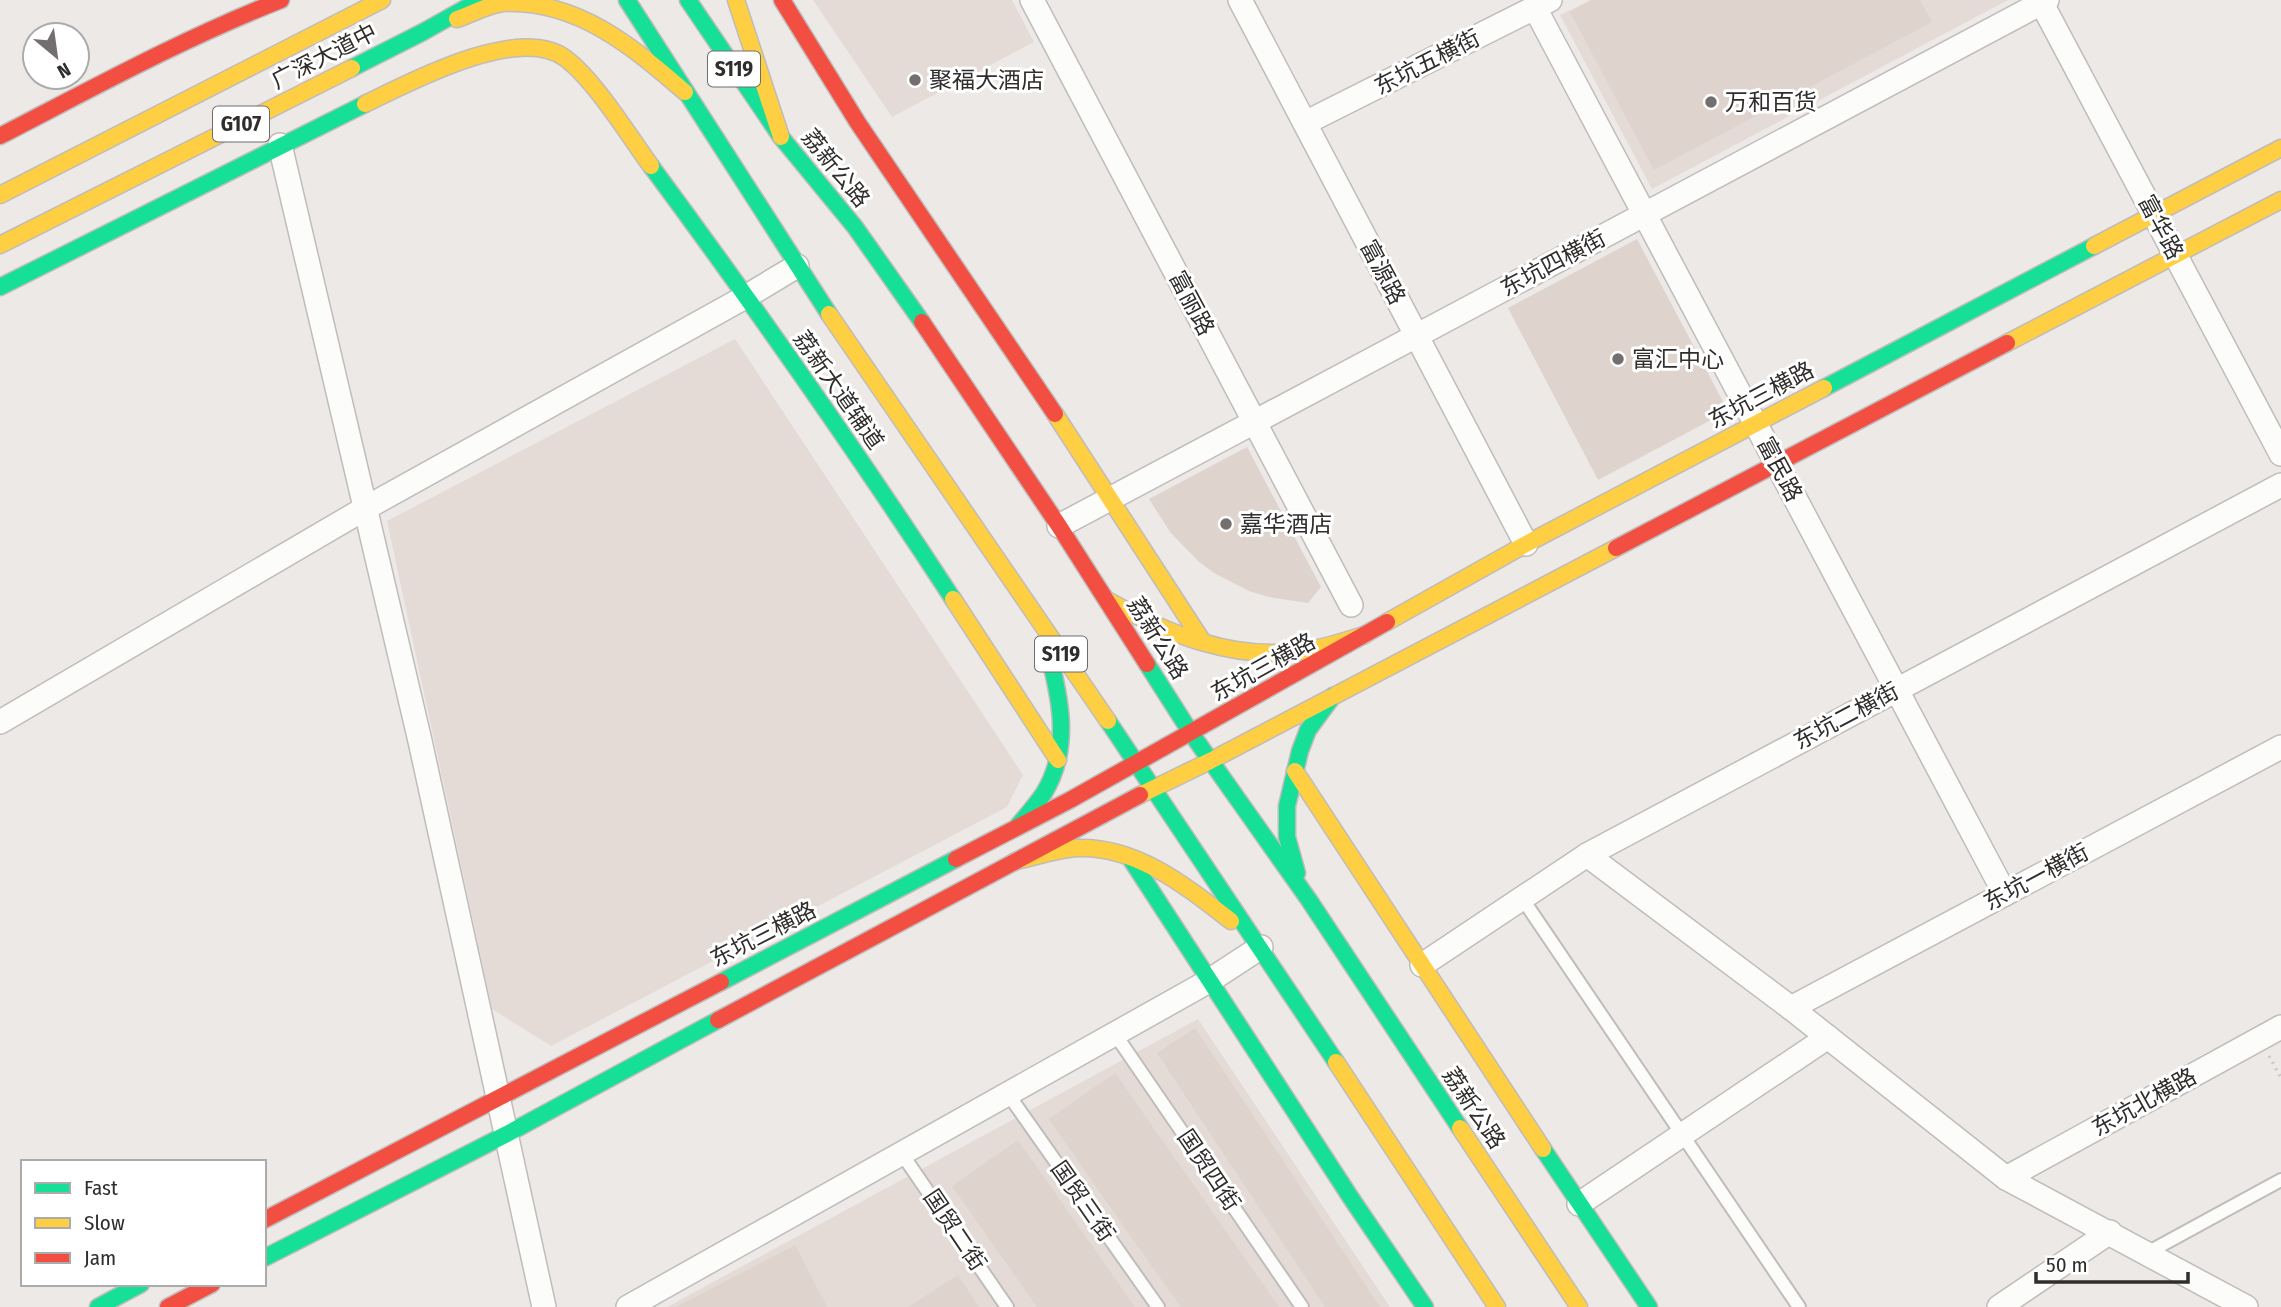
<svg xmlns="http://www.w3.org/2000/svg" width="2281" height="1307" viewBox="0 0 2281 1307" font-family="'Fira Sans Condensed','Noto Sans SC',sans-serif">
<style>
.built{fill:#e4dbd6}
.building{fill:#ded3cd}
.lines{fill:none;stroke-linecap:round;stroke-linejoin:round}
.lane-casing{stroke:#bfbcbb;stroke-width:16}
.street-casing{stroke:#bfbcbb;stroke-width:26}
.fast-casing{stroke:#bfbcbb;stroke-width:19}
.slow-casing{stroke:#bfbcbb;stroke-width:19}
.jam-casing{stroke:#bfbcbb;stroke-width:19}
.path{stroke:#cccaca;stroke-width:3.5;stroke-dasharray:2 5;stroke-linecap:butt}
.lane{stroke:#fcfcfb;stroke-width:12}
.street{stroke:#fcfcfb;stroke-width:23}
.fast{stroke:#16e098;stroke-width:16}
.slow{stroke:#ffcf43;stroke-width:16}
.jam{stroke:#f24e42;stroke-width:16}
.poi-dot{fill:#726f6e;stroke:#fff;stroke-width:2.5}
.labels{text-anchor:middle;stroke-width:6;stroke-linejoin:round;paint-order:stroke}
.shield{fill:#fff;stroke:#6e6d6c;stroke-width:2}
.shield-label{font-size:21px;font-weight:bold;fill:#302e2d}
.street-label{font-size:23px;fill:#302e2d;stroke:#fff}
.poi-label{font-size:23px;fill:#302e2d;stroke:#fff;text-anchor:start}
</style>
<rect width="100%" height="100%" fill="#ede9e7"/>
<g class="built">
<polygon points="813,0 1012,0 1034,42 892,117"/>
<polygon points="1591,0 2008,0 1652,189 1560,15"/>
<polygon points="735,339 1023,775 1007,807 551,1046 492,1009 387,521"/>
<polygon points="1198,1019 1390,1307 667,1307"/>
</g>
<g class="building">
<polygon points="1591,0 1920,0 1932,22 1654,170 1570,12"/>
<polygon points="1637,239 1728,411 1598,480 1508,308"/>
<polygon points="1247,447 1321,587 1308,603 1269,597 1249,591 1214,573 1198,561 1170,532 1149,499"/>
<polygon points="1195,1028 1380,1307 1325,1307 1157,1053"/>
<polygon points="1115,1073 1279,1307 1181,1307 1131,1237 1049,1119"/>
<polygon points="1018,1140 1116,1280 1135,1307 1037,1307 952,1186"/>
<polygon points="795,1245 827,1307 676,1307"/>
<polygon points="958,1275 979,1307 908,1307"/>
</g>
<g class="lines">
<g class="lane-casing">
<g id="lane">
<polyline points="1522,898 1799,1307"/>
<polyline points="1115,1034 1302,1307"/>
<polyline points="1008,1094 1158,1307"/>
<polyline points="902,1154 1007,1307"/>
<polyline points="2147,1253 2281,1180"/>
</g>
</g>
<g class="street-casing">
<g id="street">
<polyline points="1032,0 1351,605"/>
<polyline points="1240,0 1526,544"/>
<polyline points="2040,0 2281,454"/>
<polyline points="1535,8 2005,894"/>
<polyline points="1305,123 1550,0"/>
<polyline points="280,145 420,741 544,1307"/>
<polyline points="1059,526 2047,0"/>
<polyline points="0,722 364,509 747,296 797,266"/>
<polyline points="1587,855 1791,1008 2006,1178 2246,1307"/>
<polyline points="1422,965 1587,855 2281,485"/>
<polyline points="1791,1008 2281,747"/>
<polyline points="2006,1178 2281,1027"/>
<polyline points="1579,1204 1828,1037"/>
<polyline points="628,1307 1209,981 1261,947"/>
<polyline points="1999,1307 2110,1232"/>
</g>
</g>
<g class="fast-casing">
<g id="fast">
<polyline points="627,0 829,314"/>
<polyline points="688,0 781,137 855,227 922,322"/>
<polyline points="352,68 423,32 480,0"/>
<path d="M 651,166 C 756,308 857,452 953,599"/>
<polyline points="0,287 365,104"/>
<polyline points="1824,388 2094,246"/>
<polyline points="1147,664 1191,733 1309,900 1460,1128"/>
<polyline points="1108,721 1336,1062"/>
<path d="M 1017,827 C 1026,816 1036,805 1044,793 C 1072,747 1060,696 1047,647"/>
<polyline points="1130,858 1351,1198 1425,1307"/>
<polyline points="1297,873 1287,837 1287,806 1300,751 1308,730 1333,696"/>
<polyline points="721,982 956,859"/>
<polyline points="1543,1149 1649,1307"/>
<polyline points="264,1258 507,1134 718,1020"/>
<polyline points="98,1307 141,1284"/>
</g>
</g>
<g class="slow-casing">
<g id="slow">
<polyline points="736,0 781,137"/>
<path d="M 457,19 C 472,14 487,5 503,3 C 578,0 633,47 685,92"/>
<path d="M 365,104 C 410,82 518,24 565,58 C 594,79 629,136 651,166"/>
<polyline points="0,195 382,0"/>
<polyline points="0,245 352,68"/>
<polyline points="2094,246 2281,148"/>
<polyline points="829,314 1108,721"/>
<polyline points="2007,343 2281,200"/>
<polyline points="1055,414 1203,642"/>
<polyline points="953,599 1058,760"/>
<path d="M 1109,601 C 1167,634 1234,661 1303,651 C 1324,648 1344,641 1365,635"/>
<polyline points="1387,622 1526,544 1824,388"/>
<polyline points="1295,771 1543,1149"/>
<polyline points="1140,795 1210,761 1616,548"/>
<path d="M 1015,861 C 1035,857 1058,849 1078,848 C 1137,846 1187,887 1231,921"/>
<polyline points="1336,1062 1497,1307"/>
<polyline points="1460,1128 1579,1307"/>
</g>
</g>
<g class="jam-casing">
<g id="jam">
<polyline points="782,0 858,123 1055,414"/>
<path d="M 0,136 C 93,88 184,38 281,0"/>
<polyline points="922,322 1059,526 1147,664"/>
<polyline points="1616,548 2007,343"/>
<polyline points="956,859 1070,800 1387,622"/>
<polyline points="718,1020 1140,795"/>
<polyline points="264,1220 721,982"/>
<polyline points="168,1307 212,1284"/>
</g>
</g>
<polyline class="path" points="2269,1056 2281,1078"/>
<use href="#lane" class="lane"/>
<use href="#street" class="street"/>
<use href="#fast" class="fast"/>
<use href="#slow" class="slow"/>
<use href="#jam" class="jam"/>
</g>
<g class="poi-dot">
<circle cx="915" cy="80" r="7"/>
<circle cx="1711" cy="102" r="7"/>
<circle cx="1618" cy="359" r="7"/>
<circle cx="1226" cy="524" r="7"/>
</g>
<g class="labels">
<g class="shield">
<rect x="708" y="51.5" width="52" height="35" rx="5"/>
<rect x="213" y="106.5" width="56" height="35" rx="5"/>
<rect x="1035" y="636.5" width="52" height="35" rx="5"/>
</g>
<g class="shield-label">
<text x="734" y="76">S119</text>
<text x="241" y="131">G107</text>
<text x="1061" y="661">S119</text>
</g>
<g class="street-label">
<text transform="translate(324 56) rotate(-27)" y="8">广深大道中</text>
<text transform="translate(1427 62) rotate(-27)" y="8">东坑五横街</text>
<text transform="translate(836 168) rotate(51)" y="8">荔新公路</text>
<text transform="translate(2161 227) rotate(62)" y="8">富华路</text>
<text transform="translate(1553 263) rotate(-28)" y="8">东坑四横街</text>
<text transform="translate(1383 272) rotate(62)" y="8">富源路</text>
<text transform="translate(1192 303) rotate(62)" y="8">富丽路</text>
<text transform="translate(839 390) rotate(55)" y="8">荔新大道辅道</text>
<text transform="translate(1761 395) rotate(-28)" y="8">东坑三横路</text>
<text transform="translate(1780 469) rotate(62)" y="8">富民路</text>
<text transform="translate(1158 638) rotate(58)" y="8">荔新公路</text>
<text transform="translate(1263 667) rotate(-29)" y="8">东坑三横路</text>
<text transform="translate(1846 716) rotate(-28)" y="8">东坑二横街</text>
<text transform="translate(2036 877) rotate(-28)" y="8">东坑一横街</text>
<text transform="translate(763 934) rotate(-27)" y="8">东坑三横路</text>
<text transform="translate(2144 1102) rotate(-29)" y="8">东坑北横路</text>
<text transform="translate(1474 1108) rotate(56)" y="8">荔新公路</text>
<text transform="translate(1209 1170) rotate(56)" y="8">国贸四街</text>
<text transform="translate(1083 1201) rotate(55)" y="8">国贸三街</text>
<text transform="translate(955 1230) rotate(56)" y="8">国贸二街</text>
</g>
<g class="poi-label">
<text x="929" y="88">聚福大酒店</text>
<text x="1725" y="110">万和百货</text>
<text x="1632" y="367">富汇中心</text>
<text x="1240" y="532">嘉华酒店</text>
</g>
</g>
<rect x="21" y="1160" width="245" height="126" fill="#ffffff" stroke="#acabab" stroke-width="2"/>
<rect x="35" y="1183" width="35" height="10" fill="#16e098" stroke="#acabab" stroke-width="2"/>
<text x="84" y="1195" font-size="21" fill="#302e2d">Fast</text>
<rect x="35" y="1218" width="35" height="10" fill="#ffcf43" stroke="#acabab" stroke-width="2"/>
<text x="84" y="1230" font-size="21" fill="#302e2d">Slow</text>
<rect x="35" y="1253" width="35" height="10" fill="#f24e42" stroke="#acabab" stroke-width="2"/>
<text x="84" y="1265" font-size="21" fill="#302e2d">Jam</text>
<g transform="translate(56 56) rotate(151)"><circle r="33" fill="#ffffff" stroke="#acabab" stroke-width="2"/>
<path d="M0-5L12 26L0 18L-12 26Z" fill="#726f6e"/>
<text y="-10" font-size="19" font-weight="bold" text-anchor="middle" fill="#302e2d">N</text>
</g>
<path d="M2036 1272v10h152v-10" fill="none" stroke="#302e2d" stroke-width="3.5"/>
<text x="2046" y="1272" font-size="21" fill="#302e2d" stroke="#ffffff" stroke-width="5" paint-order="stroke">50 m</text>
</svg>
